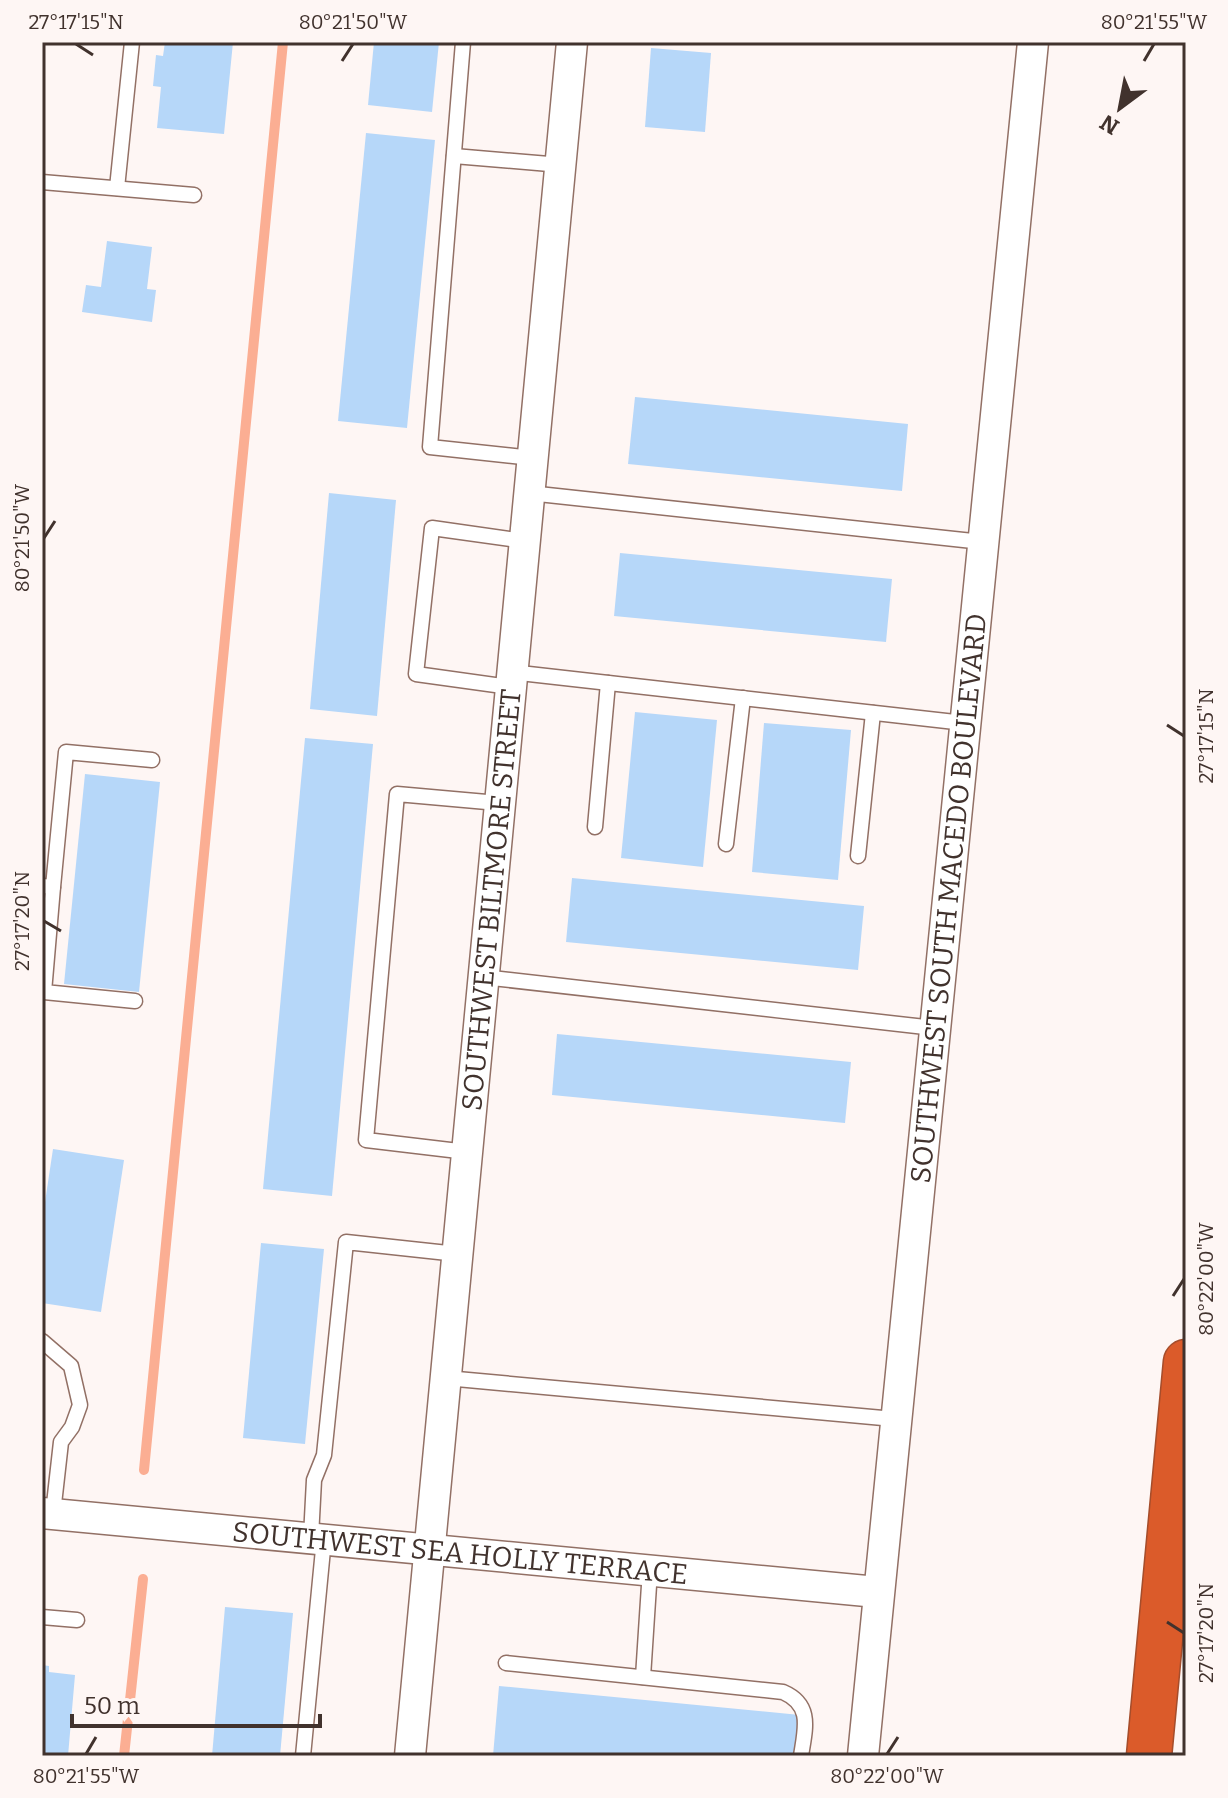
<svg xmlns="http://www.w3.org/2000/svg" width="1228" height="1798" viewBox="0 0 1228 1798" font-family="Bitter,serif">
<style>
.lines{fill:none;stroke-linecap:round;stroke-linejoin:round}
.stream{stroke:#fbae93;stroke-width:10}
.building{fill:#b6d7f9}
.lane-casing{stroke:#927065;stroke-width:17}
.street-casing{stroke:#927065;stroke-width:33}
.highway-casing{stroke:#a54d2b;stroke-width:47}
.lane{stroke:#fff;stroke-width:14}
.street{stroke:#fff;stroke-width:30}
.highway{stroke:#db5b2a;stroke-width:44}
.ticks{fill:none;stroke:#41322d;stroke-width:3}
.labels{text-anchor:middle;stroke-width:8;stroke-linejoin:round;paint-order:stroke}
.street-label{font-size:28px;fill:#41322d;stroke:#fef6f4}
.neatline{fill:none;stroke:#41322d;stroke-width:3}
.ticks-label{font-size:20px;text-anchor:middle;fill:#41322d}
</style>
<rect width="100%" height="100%" fill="#fef6f4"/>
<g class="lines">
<g class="stream">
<polyline points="144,1470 283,42"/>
<polyline points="124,1756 143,1579"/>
</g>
</g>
<g class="building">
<polygon points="165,42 233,42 224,134 157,128 161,87 153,86 156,55 163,56"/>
<polygon points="374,42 439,42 432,112 368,105"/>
<polygon points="651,48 711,53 705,132 645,127"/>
<polygon points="366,133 435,140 407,428 338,421"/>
<polygon points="107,241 152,247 147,289 156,290 152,322 82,312 86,285 101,287"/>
<polygon points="635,397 908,424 902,491 628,464"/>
<polygon points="329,493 396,500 377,716 310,709"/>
<polygon points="620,553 892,579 886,642 614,616"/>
<polygon points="635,712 717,720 703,867 621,858"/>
<polygon points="764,723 851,730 838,880 752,872"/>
<polygon points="305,738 373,744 332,1196 263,1189"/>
<polygon points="85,774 160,782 139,992 64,984"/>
<polygon points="572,878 864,906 858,970 566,942"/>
<polygon points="557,1034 851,1062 845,1123 552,1095"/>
<polygon points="53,1149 124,1160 101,1312 42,1303 42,1222"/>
<polygon points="261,1243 324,1249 305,1444 243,1438"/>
<polygon points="225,1607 293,1613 280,1756 212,1756"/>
<polygon points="42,1665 49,1666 49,1672 75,1675 68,1756 42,1756"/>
<polygon points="499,1686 800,1715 796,1756 493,1756"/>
</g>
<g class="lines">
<g class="lane-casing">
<g id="lane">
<polyline points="463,42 430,447 532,458"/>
<polyline points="454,156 561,165"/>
<polyline points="42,182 194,195"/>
<polyline points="117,188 132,42"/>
<polyline points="529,493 982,542"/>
<polyline points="511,672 964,723"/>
<polyline points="510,687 416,674 432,528 524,541"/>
<polyline points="595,827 608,683"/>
<polyline points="726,844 743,698"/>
<polyline points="858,856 873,713"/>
<polyline points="42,886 53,887 44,992 135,1001"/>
<polyline points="53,887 66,752 152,760"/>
<polyline points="483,977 934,1028"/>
<polyline points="467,1152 366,1140 397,794 498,803"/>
<polyline points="42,1341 71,1366 80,1405 72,1427 61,1442 53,1513"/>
<polyline points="446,1378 894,1419"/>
<polyline points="311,1537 314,1480 324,1455 346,1242 457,1254"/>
<polyline points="42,1617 77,1620"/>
<path d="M 506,1663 L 783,1692 C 813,1705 805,1729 801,1756"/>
<polyline points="643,1677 650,1570"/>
<polyline points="303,1756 324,1539"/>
</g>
</g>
<g class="street-casing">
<g id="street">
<path id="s1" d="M 42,1513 L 877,1592"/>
<path id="s2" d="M 410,1756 L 572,42"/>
<path id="s3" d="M 863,1756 L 1033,42"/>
</g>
</g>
<g class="highway-casing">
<polyline id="highway" points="1149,1756 1186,1362"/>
</g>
<use href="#lane" class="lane"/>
<use href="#street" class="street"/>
<use href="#highway" class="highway"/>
</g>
<path class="ticks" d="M 76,44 L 93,55M 342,61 L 353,44M 1144,61 L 1154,44M 44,538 L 55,521M 1167,725 L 1184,736M 44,921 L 61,931M 1173,1296 L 1184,1279M 1167,1622 L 1184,1633M 86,1754 L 96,1737M 887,1754 L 898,1737"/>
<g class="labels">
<g class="street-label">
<text dy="10" stroke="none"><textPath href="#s2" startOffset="860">SOUTHWEST BILTMORE STREET</textPath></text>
<text dy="10" stroke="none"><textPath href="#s3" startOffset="862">SOUTHWEST SOUTH MACEDO BOULEVARD</textPath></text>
<text dy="10" stroke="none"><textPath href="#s1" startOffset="420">SOUTHWEST SEA HOLLY TERRACE</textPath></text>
</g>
</g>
<rect width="1228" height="1798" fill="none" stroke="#fef6f4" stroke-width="88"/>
<g transform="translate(1120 108) rotate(212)" stroke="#fef6f4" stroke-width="6" paint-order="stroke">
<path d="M0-6L14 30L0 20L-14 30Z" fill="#41322d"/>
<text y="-12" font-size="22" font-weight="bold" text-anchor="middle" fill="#41322d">N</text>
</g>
<path d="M72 1714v12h248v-12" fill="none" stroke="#41322d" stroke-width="4"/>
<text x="84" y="1714" font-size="24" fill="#41322d" stroke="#fef6f4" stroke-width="6" paint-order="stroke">50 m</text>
<rect x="44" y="44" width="1140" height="1710" class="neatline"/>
<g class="ticks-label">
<text x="76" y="29">27°17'15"N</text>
<text x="353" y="29">80°21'50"W</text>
<text x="1154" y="29">80°21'55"W</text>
<text transform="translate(22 538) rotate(-90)" y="7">80°21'50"W</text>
<text transform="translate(1206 736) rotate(-90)" y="7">27°17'15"N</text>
<text transform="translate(22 921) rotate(-90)" y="7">27°17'20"N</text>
<text transform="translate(1206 1279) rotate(-90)" y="7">80°22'00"W</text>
<text transform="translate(1206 1633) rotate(-90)" y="7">27°17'20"N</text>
<text x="86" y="1783">80°21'55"W</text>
<text x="887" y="1783">80°22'00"W</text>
</g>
</svg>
